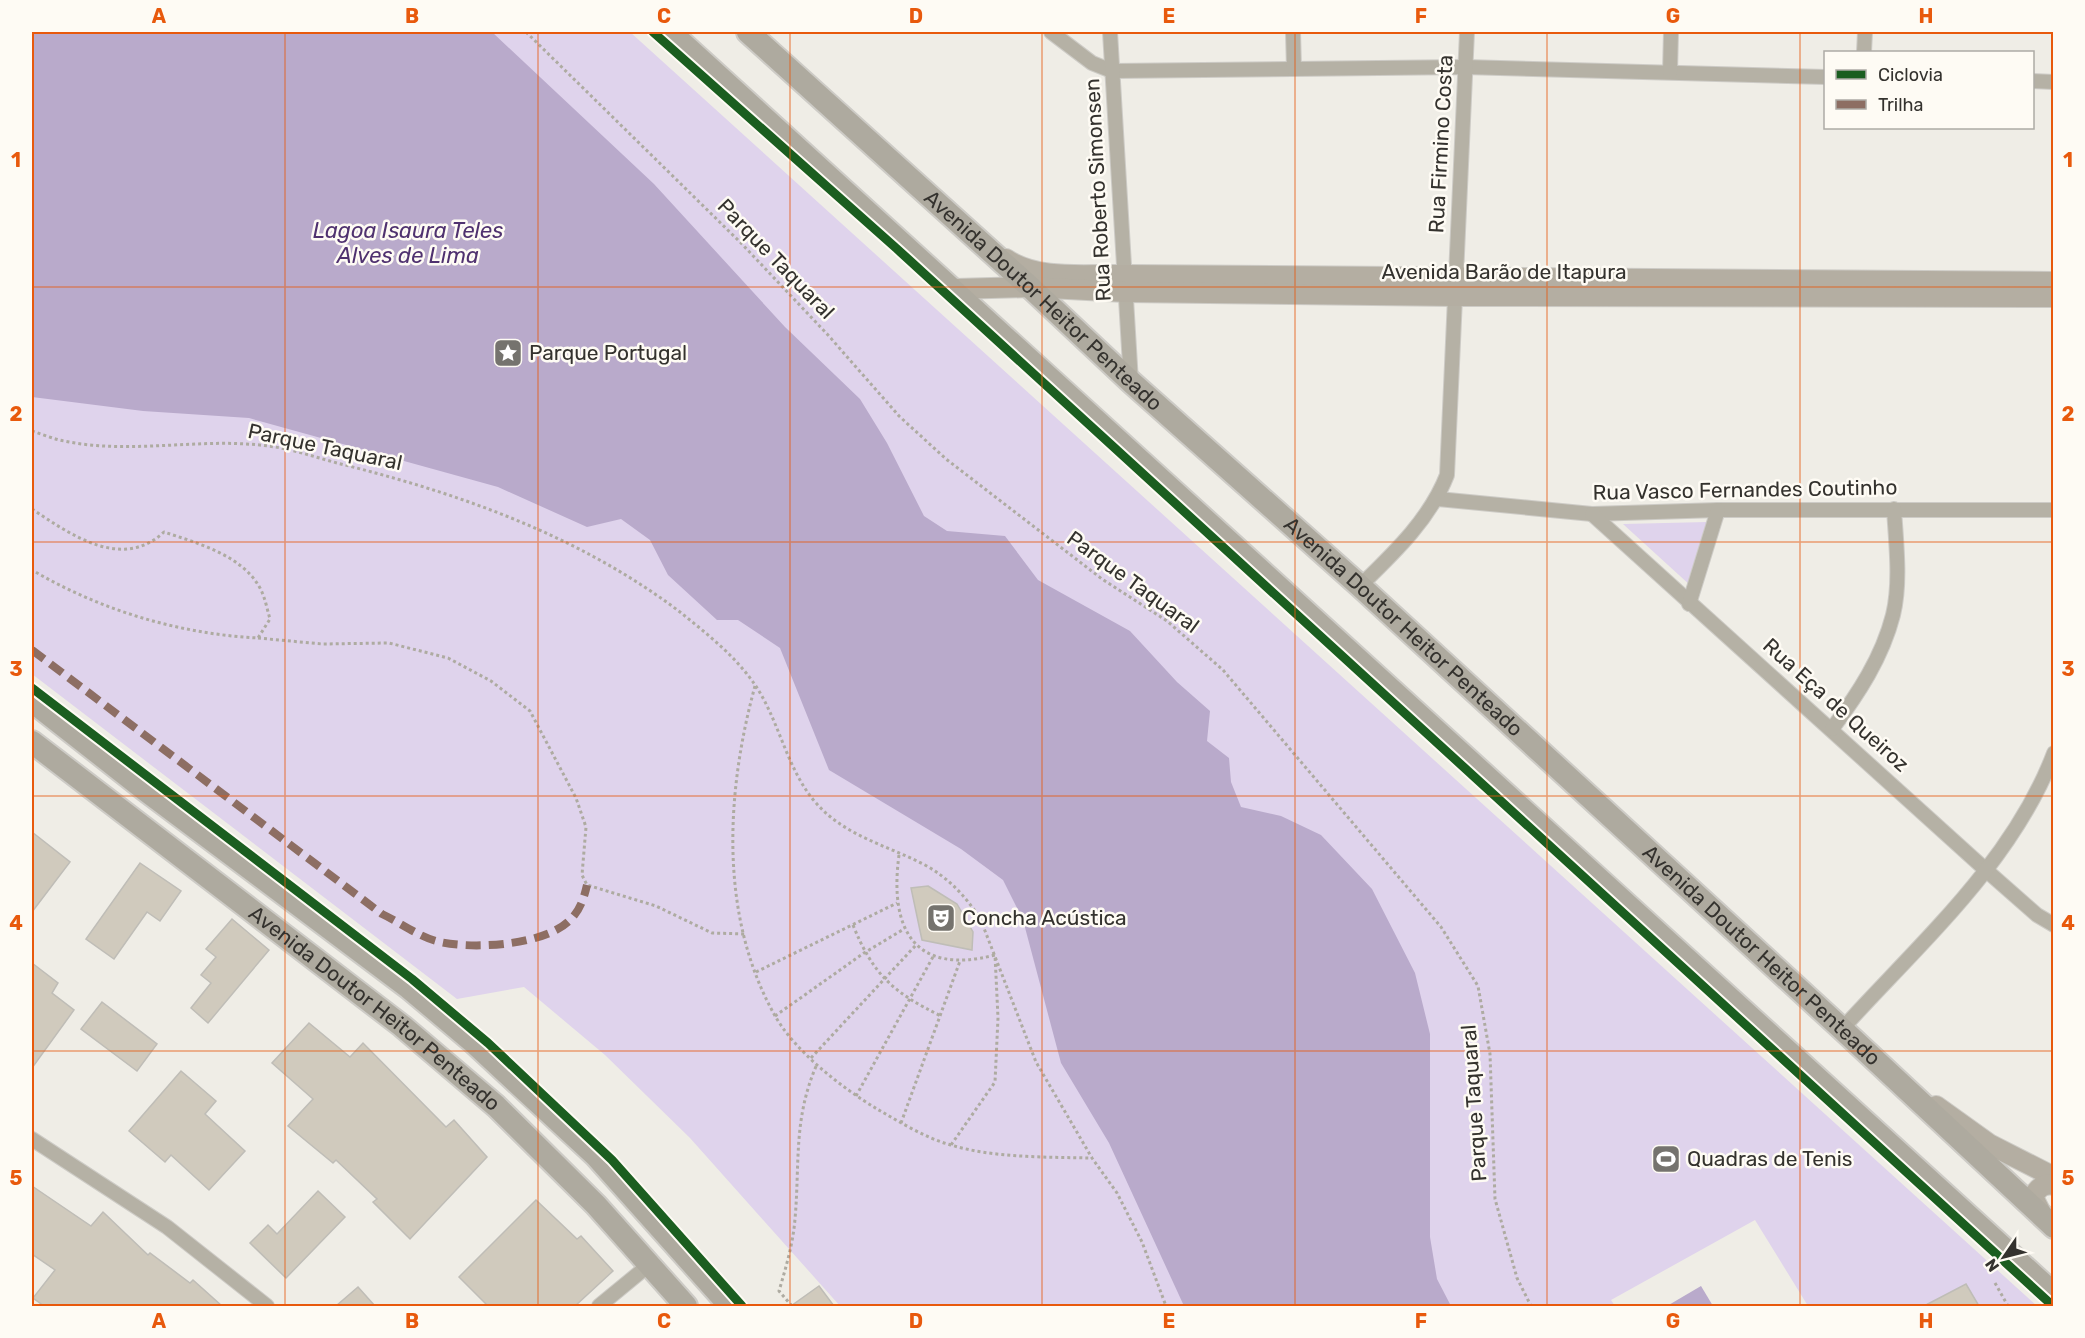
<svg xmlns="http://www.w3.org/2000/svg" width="2085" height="1338" viewBox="0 0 2085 1338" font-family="Rubik,sans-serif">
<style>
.green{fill:#dfd3ec}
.water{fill:#b9aacb}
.building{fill:#d0cabd;stroke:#bfbdb7;stroke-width:1.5}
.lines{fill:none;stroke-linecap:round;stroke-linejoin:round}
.minor-casing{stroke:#cdcbc6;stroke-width:16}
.secondary-casing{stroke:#cdcbc6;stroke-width:22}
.primary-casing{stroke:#cdcbc6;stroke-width:26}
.path{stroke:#aeaba1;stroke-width:3;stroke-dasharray:3 3;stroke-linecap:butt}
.minor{stroke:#b5b1a5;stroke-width:14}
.secondary{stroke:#b4aea2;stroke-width:20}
.primary{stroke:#aeaa9f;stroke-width:22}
.quiet{stroke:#8d6e63;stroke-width:8;stroke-dasharray:15 8;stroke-linecap:butt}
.cycleway-casing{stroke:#fefbf4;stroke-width:13}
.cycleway{stroke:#1b5e20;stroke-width:9}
.grid{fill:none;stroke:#e8590c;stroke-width:1.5;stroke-opacity:0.55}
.labels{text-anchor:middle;stroke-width:5;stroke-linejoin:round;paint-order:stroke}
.street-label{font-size:21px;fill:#34322e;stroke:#fefbf4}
.poi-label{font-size:21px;fill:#34322e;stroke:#fefbf4;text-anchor:start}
.water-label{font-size:22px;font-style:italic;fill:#4f316f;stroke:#fefbf4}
.neatline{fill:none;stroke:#e8590c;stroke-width:2}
.grid-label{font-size:20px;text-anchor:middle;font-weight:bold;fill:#e8590c}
</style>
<rect width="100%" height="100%" fill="#efede6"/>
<g class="green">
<polygon points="32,32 630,32 2037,1306 1808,1306 1755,1220 1611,1300 1615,1306 840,1306 690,1138 605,1055 524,987 457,999 32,674"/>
<polygon points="1707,522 1691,586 1623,524"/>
</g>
<g class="water">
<polygon points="32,32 492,32 654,184 785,327 860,399 887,443 924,516 947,531 1005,536 1038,580 1130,631 1177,682 1210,711 1207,741 1229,758 1231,782 1241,807 1281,816 1321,835 1372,889 1415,973 1430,1034 1430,1237 1437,1279 1451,1306 1184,1306 1109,1143 1061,1063 1023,920 1003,880 961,849 829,770 780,648 738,620 717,620 668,575 650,540 621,519 587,527 498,487 249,418 143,411 32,397"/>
<polygon points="1701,1286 1713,1306 1667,1306"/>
</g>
<g class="building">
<polygon points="32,832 70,862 32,912"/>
<polygon points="140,863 181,891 160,921 147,912 114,959 86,939"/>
<polygon points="928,886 957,904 973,932 972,950 922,940 911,888"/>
<polygon points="232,919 269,950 208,1023 191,1008 211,983 201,975 216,957 206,949"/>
<polygon points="32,963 58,983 52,993 74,1010 32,1068"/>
<polygon points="102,1002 157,1044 137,1071 81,1029"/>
<polygon points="309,1023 350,1057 363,1043 446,1127 454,1120 487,1157 410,1239 373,1202 377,1199 336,1160 333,1163 288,1126 313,1099 272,1063"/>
<polygon points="181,1071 216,1101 205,1114 245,1151 209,1190 171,1155 165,1162 129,1131"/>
<polygon points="32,1186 91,1226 103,1212 148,1255 150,1253 190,1283 193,1280 222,1306 44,1306 33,1298 55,1270 32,1254"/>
<polygon points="318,1191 345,1217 286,1278 250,1243 268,1225 277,1234"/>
<polygon points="536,1200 577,1239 581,1236 613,1271 575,1306 488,1306 459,1277"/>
<polygon points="1966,1284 1979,1306 1924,1306"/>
<polygon points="819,1286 834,1306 791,1306"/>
<polygon points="358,1287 375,1306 336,1306"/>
</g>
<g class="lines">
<g class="minor-casing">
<g id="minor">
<polyline points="1051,32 1092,63 1112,71 1465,67 1826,77"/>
<polyline points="1110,32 1131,382"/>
<polyline points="1293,32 1294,69"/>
<polyline points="1864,52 1865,32"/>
<polyline points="1670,72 1671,32"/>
<polyline points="2032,81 2054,82"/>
<polyline points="1438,499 1592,514 1718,510 2054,510"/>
<polyline points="1592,514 1987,871 2037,915 2054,925"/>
<path d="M 1360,586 C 1394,553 1430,519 1447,475 L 1467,32"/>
<polyline points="1689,604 1718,510"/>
<path d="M 1832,729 C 1858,694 1882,658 1893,615 C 1901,582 1896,543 1894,509"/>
<path d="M 1842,1029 C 1919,944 2013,862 2054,753"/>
<polyline points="32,1139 167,1227 267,1306"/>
<polyline points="599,1306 650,1264"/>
</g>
</g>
<g class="secondary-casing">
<g id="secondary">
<path d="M 1006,259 C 1038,281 1086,274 1124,275 L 2054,282"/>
<polyline points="955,289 1030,287 1125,292 1455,296 2054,297"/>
<polyline points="1936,1106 1989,1144 2054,1177"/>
<path d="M 2043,1217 L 2033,1197 C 2038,1188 2043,1183 2054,1185"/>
</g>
</g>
<g class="primary-casing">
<g id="primary">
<polyline points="670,32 2054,1294"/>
<path id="s1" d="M 748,32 L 1030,287 L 1131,382 L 1360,586 L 1842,1029 L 2054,1227"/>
<polyline points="32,701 144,789 409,988 472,1041 596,1156 730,1306"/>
<path id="s2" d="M 32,742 L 402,1026 L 496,1106 L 596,1205 L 686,1306"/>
</g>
</g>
<g class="path">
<polyline points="526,32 741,243 828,335 899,416 946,459 1102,579 1167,621 1223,670 1441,927 1478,986 1490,1054 1495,1199 1517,1278 1531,1306"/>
<path d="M 32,431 C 42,434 53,439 64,441 C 131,455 201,437 268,446 C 294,449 320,459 345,465 C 464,495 581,537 680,612 C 706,633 734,655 753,682 C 779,718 786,769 816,803 C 845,836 886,845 923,864 C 948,877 965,896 980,918 L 1036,1062 L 1092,1158 L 1117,1193 L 1142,1242 L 1166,1306"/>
<path d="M 32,509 C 71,535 122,571 164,532 C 197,543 242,555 260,588 C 265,597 267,609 270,619 L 258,638 C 179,634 100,610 32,570"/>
<polyline points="258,638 322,644 389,643 448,658 491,681 530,711 576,798 586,827 582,875 587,885 656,906 712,933 745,934"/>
<path d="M 755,686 C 726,792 719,915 774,1014 C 795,1052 841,1087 877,1109 C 900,1122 925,1138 951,1145 C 993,1158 1047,1157 1091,1158"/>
<path d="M 899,855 C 889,929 914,976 995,955 L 998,1018 L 995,1082 L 951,1145"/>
<path d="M 853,925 C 873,975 894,993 941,1016"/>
<polyline points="756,972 897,903"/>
<polyline points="775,1016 864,953 904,929"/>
<polyline points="811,1058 916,945"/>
<polyline points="856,1096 934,955"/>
<polyline points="901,1123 960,961"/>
<polyline points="1995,1283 2008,1306"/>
<path d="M 792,1306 L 779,1291 C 786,1267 793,1244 795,1219 C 800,1162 793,1119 817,1064"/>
</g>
<use href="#minor" class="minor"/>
<use href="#secondary" class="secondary"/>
<use href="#primary" class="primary"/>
<path class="quiet" d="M 32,650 L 382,914 C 399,922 418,936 436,941 C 469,950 543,946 569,921 C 580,911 584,898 587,885"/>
<g class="cycleway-casing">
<g id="cycleway">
<polyline points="653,32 896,248 2053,1306"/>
<polyline points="32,688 412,979 488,1043 612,1160 742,1306"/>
</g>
</g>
<use href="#cycleway" class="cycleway"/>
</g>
<path class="grid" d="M 285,32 L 285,1306M 538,32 L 538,1306M 790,32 L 790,1306M 1042,32 L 1042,1306M 1295,32 L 1295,1306M 1547,32 L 1547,1306M 1800,32 L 1800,1306M 32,287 L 2054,287M 32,542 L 2054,542M 32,796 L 2054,796M 32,1051 L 2054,1051"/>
<defs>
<g id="sight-square" transform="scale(1.5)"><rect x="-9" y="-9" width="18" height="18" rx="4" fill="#75736e" stroke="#fefbf4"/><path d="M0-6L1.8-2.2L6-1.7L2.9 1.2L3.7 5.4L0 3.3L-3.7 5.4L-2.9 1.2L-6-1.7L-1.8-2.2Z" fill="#fff"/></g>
<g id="theatre-square" transform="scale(1.5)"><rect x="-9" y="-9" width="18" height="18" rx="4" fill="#75736e" stroke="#fefbf4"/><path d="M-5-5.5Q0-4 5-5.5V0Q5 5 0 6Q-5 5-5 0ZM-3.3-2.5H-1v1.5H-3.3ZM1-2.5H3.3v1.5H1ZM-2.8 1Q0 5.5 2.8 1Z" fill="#fff"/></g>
<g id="stadium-square" transform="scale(1.5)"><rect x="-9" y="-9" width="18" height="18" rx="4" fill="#75736e" stroke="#fefbf4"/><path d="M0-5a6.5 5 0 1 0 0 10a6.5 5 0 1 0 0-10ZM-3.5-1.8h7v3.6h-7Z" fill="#fff"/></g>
</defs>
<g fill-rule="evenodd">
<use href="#sight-square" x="508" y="353"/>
<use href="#theatre-square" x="941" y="918"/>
<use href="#stadium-square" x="1666" y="1159"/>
</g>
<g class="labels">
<g class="street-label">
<text transform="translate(1441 144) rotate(-87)" y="7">Rua Firmino Costa</text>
<text transform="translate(1098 190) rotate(-93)" y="7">Rua Roberto Simonsen</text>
<text transform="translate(776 259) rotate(46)" y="7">Parque Taquaral</text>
<text x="1504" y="279">Avenida Barão de Itapura</text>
<text dy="7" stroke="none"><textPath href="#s1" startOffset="399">Avenida Doutor Heitor Penteado</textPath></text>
<text transform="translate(325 447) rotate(12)" y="7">Parque Taquaral</text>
<text transform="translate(1745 490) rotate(-1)" y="7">Rua Vasco Fernandes Coutinho</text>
<text transform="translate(1133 582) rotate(36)" y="7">Parque Taquaral</text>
<text dy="7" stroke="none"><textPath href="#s1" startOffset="885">Avenida Doutor Heitor Penteado</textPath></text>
<text transform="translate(1836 705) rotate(42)" y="7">Rua Eça de Queiroz</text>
<text dy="7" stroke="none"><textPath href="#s1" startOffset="1371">Avenida Doutor Heitor Penteado</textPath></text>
<text dy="7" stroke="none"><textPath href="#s2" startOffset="434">Avenida Doutor Heitor Penteado</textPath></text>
<text transform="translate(1474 1103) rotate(-94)" y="7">Parque Taquaral</text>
</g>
<g class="poi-label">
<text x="529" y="360">Parque Portugal</text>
<text x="962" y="925">Concha Acústica</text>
<text x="1687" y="1166">Quadras de Tenis</text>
</g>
<g class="water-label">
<text x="408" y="238">Lagoa Isaura Teles<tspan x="408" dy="25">Alves de Lima</tspan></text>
</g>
</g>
<rect width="2085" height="1338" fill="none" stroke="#fefbf4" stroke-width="66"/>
<rect x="1824" y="51" width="210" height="78" fill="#fefbf4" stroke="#adaba5" stroke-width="1.5"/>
<rect x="1836" y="70" width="30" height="9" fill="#1b5e20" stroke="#adaba5" stroke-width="1.5"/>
<text x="1878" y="81" font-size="18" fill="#34322e">Ciclovia</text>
<rect x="1836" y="100" width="30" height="9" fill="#8d6e63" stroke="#adaba5" stroke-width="1.5"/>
<text x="1878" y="111" font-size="18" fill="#34322e">Trilha</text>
<g transform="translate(2004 1257) rotate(235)" stroke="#fefbf4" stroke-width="4.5" paint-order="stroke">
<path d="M0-4.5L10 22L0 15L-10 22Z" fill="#34322e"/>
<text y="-9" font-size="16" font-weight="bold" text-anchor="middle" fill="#34322e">N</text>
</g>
<rect x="33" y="33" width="2019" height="1272" class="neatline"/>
<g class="grid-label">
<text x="159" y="23">A</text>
<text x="412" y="23">B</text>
<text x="664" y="23">C</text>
<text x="916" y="23">D</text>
<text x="1169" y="23">E</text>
<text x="1421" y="23">F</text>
<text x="1673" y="23">G</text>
<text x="1926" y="23">H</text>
<text x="16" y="167">1</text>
<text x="2068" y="167">1</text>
<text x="16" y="421">2</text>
<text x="2068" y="421">2</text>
<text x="16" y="676">3</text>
<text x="2068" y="676">3</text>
<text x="16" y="930">4</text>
<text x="2068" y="930">4</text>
<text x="16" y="1185">5</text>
<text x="2068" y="1185">5</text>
<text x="159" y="1328">A</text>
<text x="412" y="1328">B</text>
<text x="664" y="1328">C</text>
<text x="916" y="1328">D</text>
<text x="1169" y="1328">E</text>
<text x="1421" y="1328">F</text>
<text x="1673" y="1328">G</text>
<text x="1926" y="1328">H</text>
</g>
</svg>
